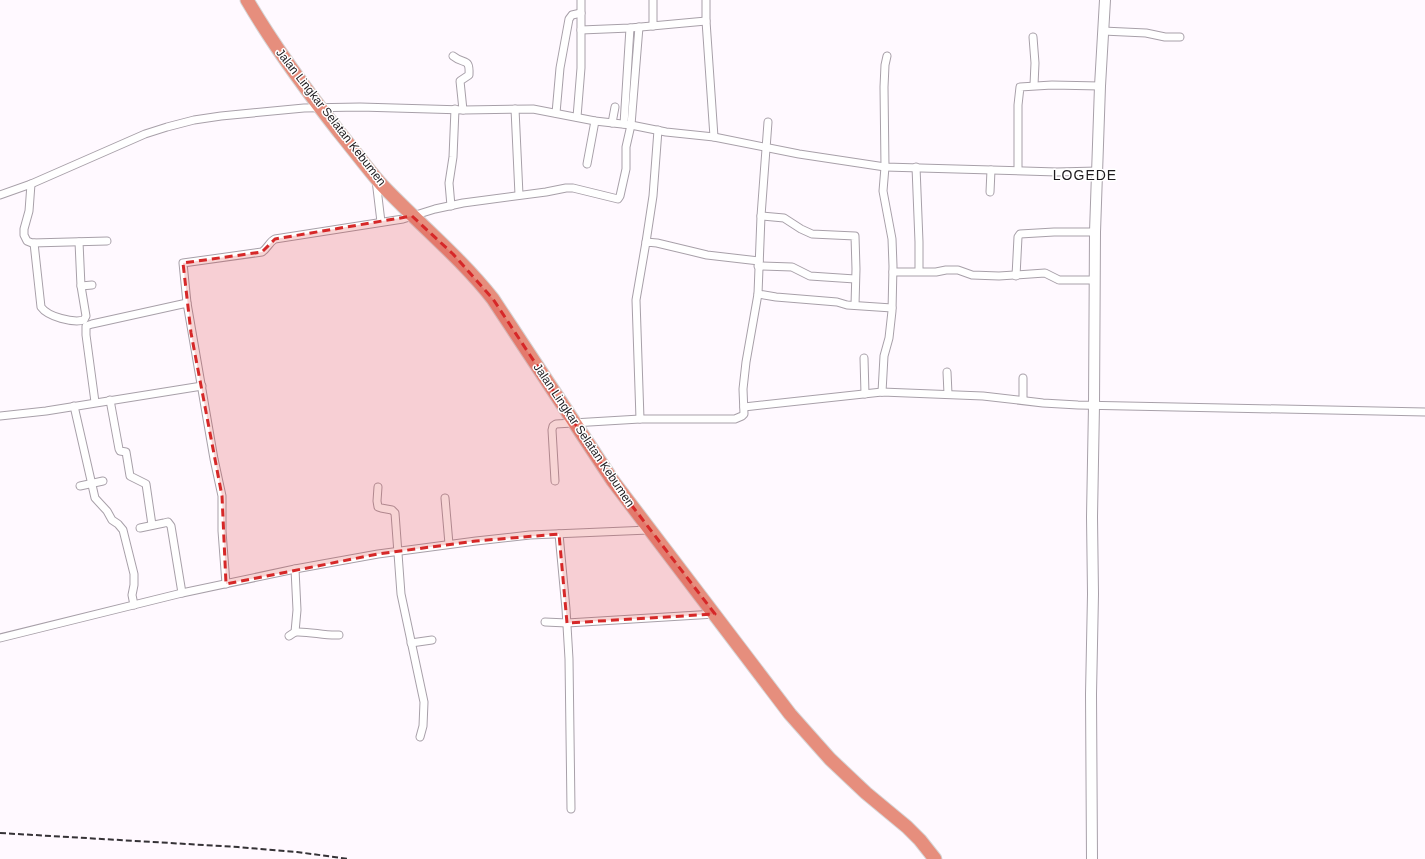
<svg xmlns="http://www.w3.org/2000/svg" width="1425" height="859" viewBox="0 0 1425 859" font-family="Arial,sans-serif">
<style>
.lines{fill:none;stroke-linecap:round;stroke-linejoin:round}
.street-casing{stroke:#a8a0a9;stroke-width:9}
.secondary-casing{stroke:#a8a0a9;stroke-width:12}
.highway-casing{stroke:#d6d6d6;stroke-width:15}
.street{stroke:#fff;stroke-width:7}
.secondary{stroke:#fff;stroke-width:10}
.highway{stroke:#e68e7d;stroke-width:13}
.rail{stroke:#353236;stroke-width:2;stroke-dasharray:6 3;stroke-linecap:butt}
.marked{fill:#d62828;fill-opacity:0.2;stroke:#d62828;stroke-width:3;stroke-dasharray:8 5;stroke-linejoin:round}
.labels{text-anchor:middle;stroke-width:3;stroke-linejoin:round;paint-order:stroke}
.street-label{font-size:12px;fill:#1d1a1e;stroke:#fff}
.quarter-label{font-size:14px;letter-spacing:1px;fill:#1d1a1e;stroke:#fff}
</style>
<rect width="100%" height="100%" fill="#fff9ff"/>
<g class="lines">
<g class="street-casing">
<g id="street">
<polyline points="653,0 653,26"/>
<polyline points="706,0 706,21 714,137"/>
<polyline points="581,30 630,28 706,21"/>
<polyline points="1103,31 1146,33 1165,37 1180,37"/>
<polyline points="1033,37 1035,63 1034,85"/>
<path d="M 453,56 C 464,65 470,57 469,75 L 460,81 L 463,110"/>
<polyline points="515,109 519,195"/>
<polyline points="556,113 560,68 569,19 572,15 581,13"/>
<polyline points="577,117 581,68 581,0"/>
<polyline points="612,123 615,107"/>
<polyline points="624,124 630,28"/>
<polyline points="587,164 595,121"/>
<polyline points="916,167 919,242 919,271"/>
<polyline points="1018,170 1018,105 1020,87 1052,85 1100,86"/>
<polyline points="376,180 381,222"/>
<polyline points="31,184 29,211 24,229 24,235 27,241 32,243 107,241"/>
<polyline points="990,192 991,170"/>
<polyline points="0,195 31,184 145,134 167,127 194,120 221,116 304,108 360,107 464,110 533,109 595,121 631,125 666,132 714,137 799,154 885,167 1057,172 1097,171"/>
<polyline points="451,206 449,183 453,157 455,109"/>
<polyline points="761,216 784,218 801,229 812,234 855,236 856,269 855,305"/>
<polyline points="646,242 653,196 658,130"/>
<path d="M 34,243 L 41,307 C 48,317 73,323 84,320 L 86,316 L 81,286 L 79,242"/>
<polyline points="758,266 792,267 810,276 855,279"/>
<polyline points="893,272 936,272 946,270 958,270 972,275 999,276 1045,273 1059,280 1094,280"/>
<polyline points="1016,276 1018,237 1020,234 1054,232 1095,232"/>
<polyline points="81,286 92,285"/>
<polyline points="758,294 776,297 837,302 847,305 892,308"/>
<path d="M 187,303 L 183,263 L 262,252 C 268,248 269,242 275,239 L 403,219 L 435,209 L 463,203 L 546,192 L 566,188 L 573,188 L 618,199 L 620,196 L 626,169 L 626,147 L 631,125 L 639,27"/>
<polyline points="864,358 865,394"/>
<polyline points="947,372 948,394"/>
<polyline points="882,392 884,356 889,338 892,311 893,266 892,239 883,191 885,167 884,87 885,65 887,56"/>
<polyline points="110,400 119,449 120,451 126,452 130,476 146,484 152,525"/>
<polyline points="1023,400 1023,378"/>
<polyline points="95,402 86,335 86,326 92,324 187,303 214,459 222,496 222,531 226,584"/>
<polyline points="74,406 95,498 107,511 112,520 118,524 123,530 134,574 134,585 132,595 134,605"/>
<polyline points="744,407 882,392 983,396 1043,403 1078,405 1425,412"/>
<polyline points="0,416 46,411 202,386"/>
<polyline points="640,419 636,300 646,242 657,243 707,255 759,261"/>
<polyline points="555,481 552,430 553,426 556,424 640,419 735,419 742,416 744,414 743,389 746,362 758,294 761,216 768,122"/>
<polyline points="80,486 103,481"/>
<polyline points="378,487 377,501 378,507 381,508 392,510 395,513 401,594 424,702 423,726 420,737"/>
<polyline points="445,498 449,544"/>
<polyline points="140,528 164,523 168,522 171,526 182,593"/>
<polyline points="559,534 566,609 569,659 571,809"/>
<polyline points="545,622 567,623 715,614"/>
<path d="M 295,632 C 310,631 324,636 339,635"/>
<polyline points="289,636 295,632 297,610 295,569"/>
<polyline points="0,638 182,593 295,569 378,554 476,541 530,535 649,530"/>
<polyline points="411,643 432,640"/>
</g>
</g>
<g class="secondary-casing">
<polyline id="secondary" points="1092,859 1091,694 1093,594 1092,517 1094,405 1095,232 1100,86 1105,0"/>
</g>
<g class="highway-casing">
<path id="highway" d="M 247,0 C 274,46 306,90 339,132 C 353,149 366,167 381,184 C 418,223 460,257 493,299 L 613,481 L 790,714 L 830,759 L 866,793 L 907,827 L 920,840 L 935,859"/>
</g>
<use href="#street" class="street"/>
<use href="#secondary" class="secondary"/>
<use href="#highway" class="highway"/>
<polyline class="rail" points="0,833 238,847 297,852 349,859"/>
</g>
<path class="marked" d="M 412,216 L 453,254 L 493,299 L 613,481 L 715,614 L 567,623 L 559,534 L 476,541 L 378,554 L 226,584 L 222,496 L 191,333 L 183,263 L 262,252 L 275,239 Z"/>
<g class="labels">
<g class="street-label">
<text transform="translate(331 117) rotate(52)" y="4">Jalan Lingkar Selatan Kebumen</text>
<text transform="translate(584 435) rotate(56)" y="4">Jalan Lingkar Selatan Kebumen</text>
</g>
<g class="quarter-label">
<text x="1085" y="180">LOGEDE</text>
</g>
</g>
</svg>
